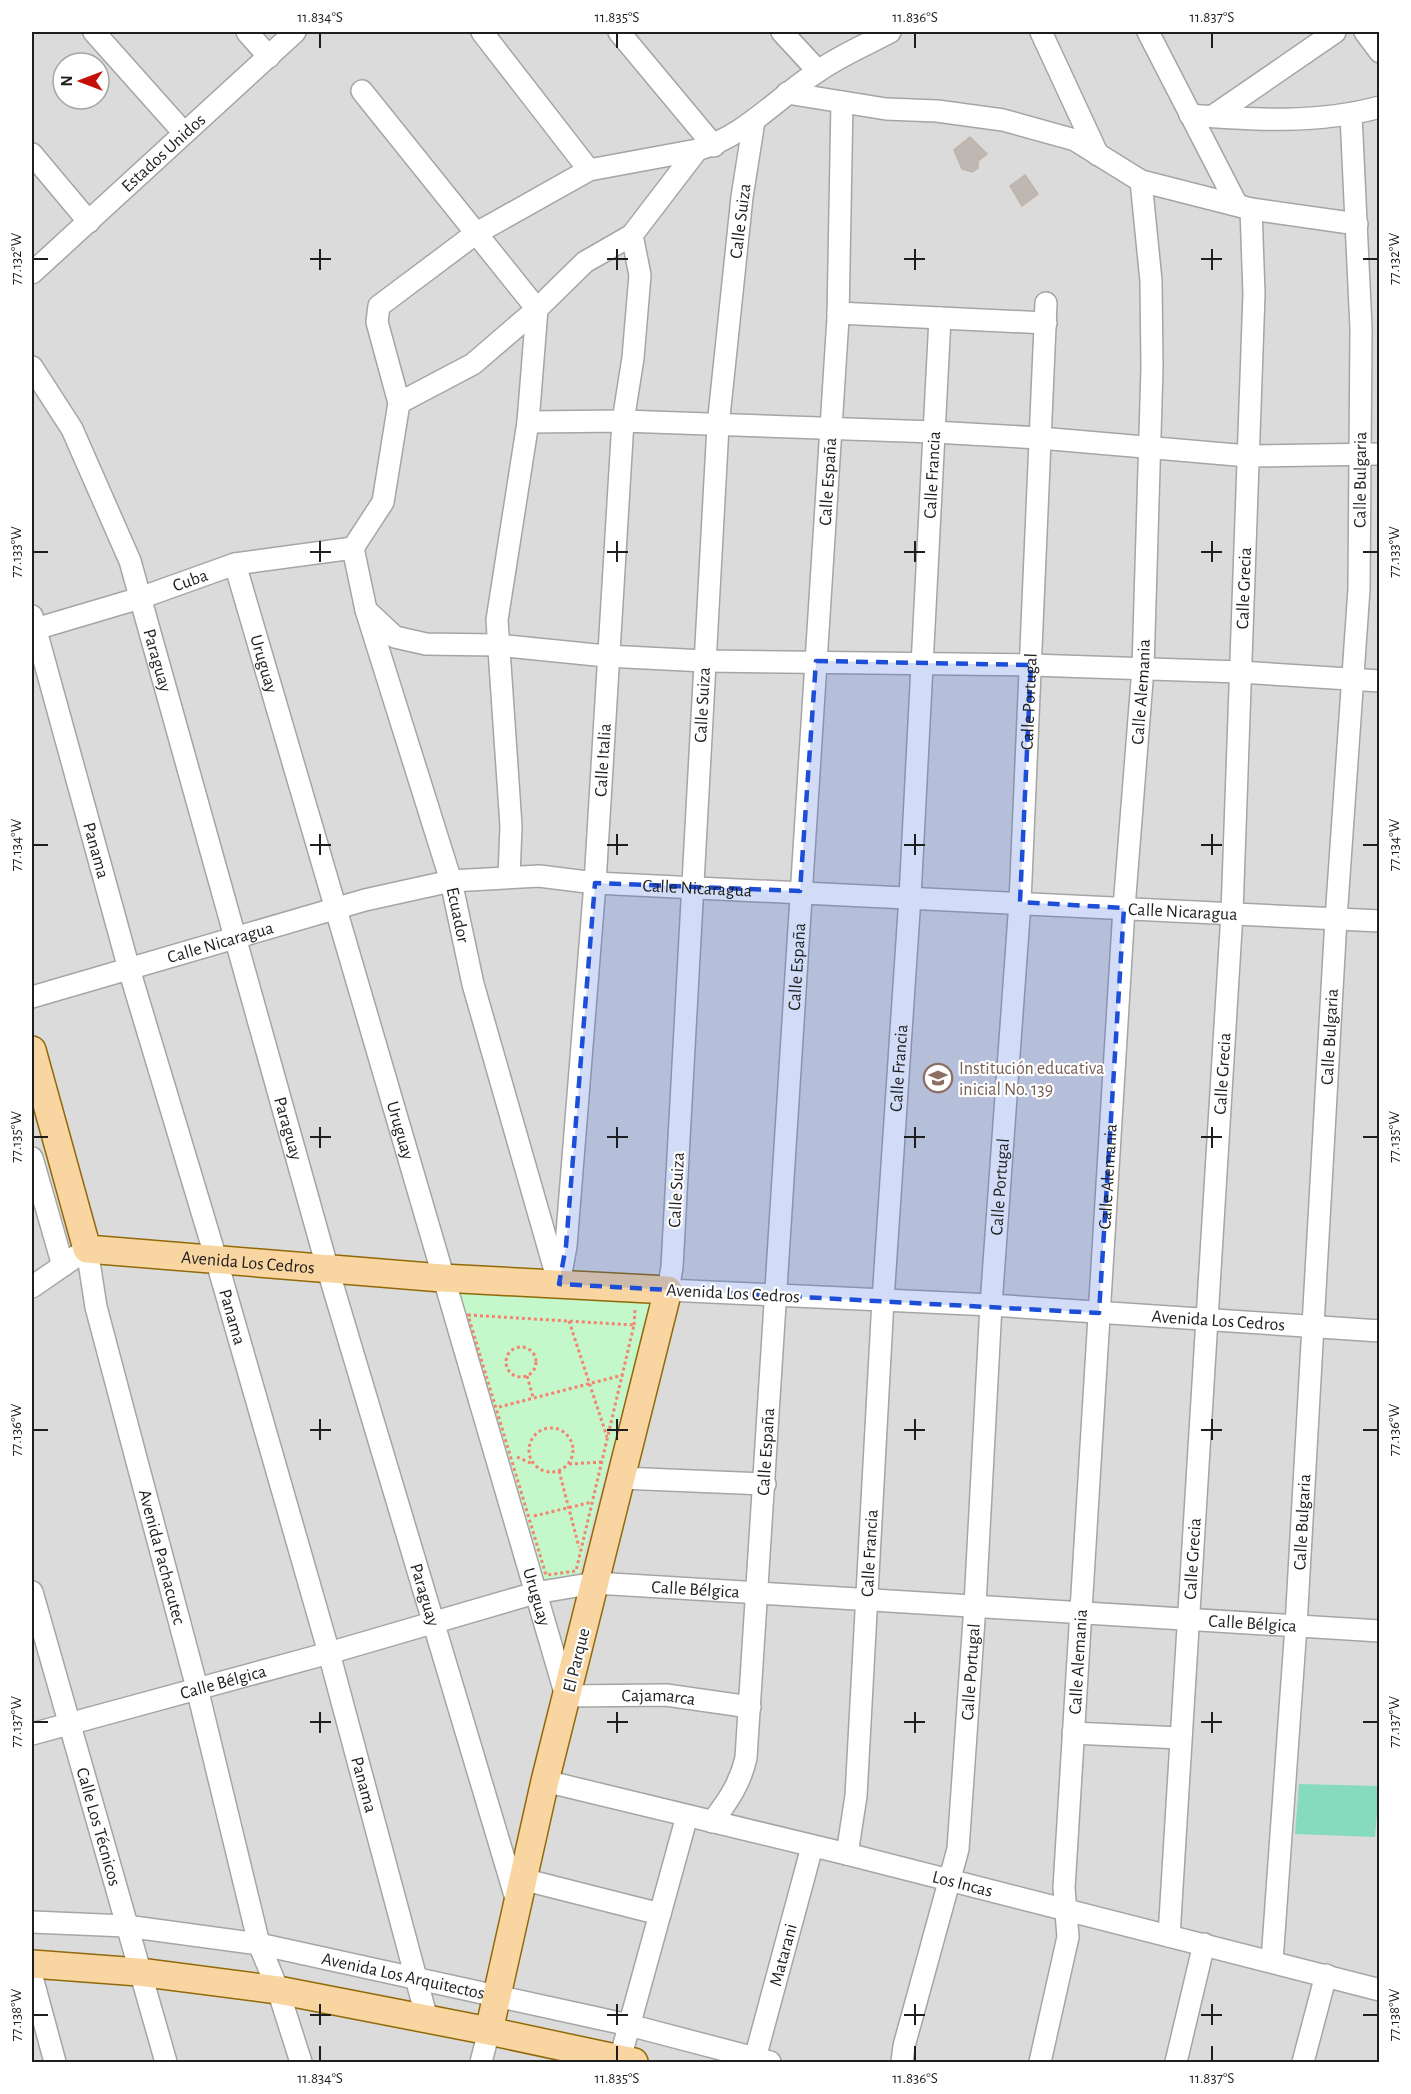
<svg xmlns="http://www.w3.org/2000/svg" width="1411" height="2094" viewBox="0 0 1411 2094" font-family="'Alegreya Sans',sans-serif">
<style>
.residential{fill:#dcdbdb;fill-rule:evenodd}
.park{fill:#c4f7ca}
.pitch{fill:#86dabd}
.building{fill:#bfb8b2;stroke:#c0b3a8;stroke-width:1.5}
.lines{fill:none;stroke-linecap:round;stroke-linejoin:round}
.minor-casing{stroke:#a5a5a5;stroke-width:24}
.major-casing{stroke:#926907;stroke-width:30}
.path{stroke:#f38471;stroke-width:3;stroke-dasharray:3 3;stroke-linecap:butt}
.minor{stroke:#fff;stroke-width:21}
.major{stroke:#f8d5a1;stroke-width:27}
.marked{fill:#1d4ed8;fill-opacity:0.2;stroke:#1d4ed8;stroke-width:4.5;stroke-dasharray:12 8;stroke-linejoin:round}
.ticks{fill:none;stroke:#1e1e1e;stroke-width:2}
.labels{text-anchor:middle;stroke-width:4.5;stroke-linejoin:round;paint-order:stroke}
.street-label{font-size:18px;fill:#1e1e1e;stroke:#fff}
.education-label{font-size:18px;fill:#785e54;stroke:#fff;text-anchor:start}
.neatline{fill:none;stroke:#1e1e1e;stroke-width:2}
.ticks-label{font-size:15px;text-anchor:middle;fill:#1e1e1e}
</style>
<rect width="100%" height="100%" fill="#efece5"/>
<path class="residential" d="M 32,32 L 1379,32 L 1379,2062 L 32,2062 ZM 63,63 L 99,63 L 99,99 L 63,99 Z"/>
<polygon class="park" points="453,1286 652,1300 578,1576 537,1582"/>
<polygon class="pitch" points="1299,1784 1379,1786 1375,1837 1295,1834"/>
<g class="building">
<polygon points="970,137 987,154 978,161 978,168 972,172 962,169 954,150"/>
<polygon points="1025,175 1038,194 1022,206 1010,186"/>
</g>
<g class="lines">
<g class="minor-casing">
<g id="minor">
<polyline points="94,32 184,133"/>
<polyline points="247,32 269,57"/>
<polyline points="482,32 589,170"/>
<polyline points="619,32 714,146"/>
<polyline points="782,32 818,71"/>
<polyline points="1041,32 1098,155"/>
<polyline points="1148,32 1237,205"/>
<polyline points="1365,32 1380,52"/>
<polyline points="362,91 537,309 528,422 497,620 511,826 509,877"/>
<polyline points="787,93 886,109 937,111 1003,120 1075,140 1141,181 1251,209 1357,224"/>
<path d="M 1190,115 C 1253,120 1318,124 1380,107"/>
<polyline points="1213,116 1335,32"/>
<path id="s1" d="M 754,121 L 742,197 L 718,426 L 672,1267 L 668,1290 L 991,1305 L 1380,1331"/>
<polyline points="32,154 89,222"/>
<path id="s2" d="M 32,273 L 295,32"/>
<polyline points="838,313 1046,323"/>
<path id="s3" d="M 32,367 L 72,429 L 130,561 L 328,1270 L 517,1902"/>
<path d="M 399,403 L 473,364 L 537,309 L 585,262 L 632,235 L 697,150 C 744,137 777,98 817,72 C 839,56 866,45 890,32"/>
<polyline points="528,422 623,421 934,432 1040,438 1248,456 1380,454"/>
<path id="s4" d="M 353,548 L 366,610 L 451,881 L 473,984 L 558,1281"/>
<polyline points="353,548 383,502 399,403 377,322 379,306 475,234 589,170 697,150"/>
<path id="s5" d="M 235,564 L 566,1696 L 666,1695 L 750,1707"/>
<polyline points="366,610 395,637 426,644 497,645 606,656 705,661 1031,665 1240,672 1380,681"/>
<path id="s6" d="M 32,616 L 129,969 L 217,1262 L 329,1653 L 427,2019"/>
<path id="s7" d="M 32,630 L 140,598 L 235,564 L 353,548"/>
<path id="s8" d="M 32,997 L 365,900 L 451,881 L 539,876 L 595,883 L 1380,921"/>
<polyline points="32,1158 63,1266"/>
<path id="s9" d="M 559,1284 L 566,1246 L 595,883 L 623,421 L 633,358 L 640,275 L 632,235"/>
<path id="s10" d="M 32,1287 L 87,1249 L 96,1307 L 197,1688 L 259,1944 L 278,1990 L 301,2062"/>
<polyline points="621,1478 765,1484"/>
<path id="s11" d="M 32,1592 L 166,2062"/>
<polyline points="1073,1733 1180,1738"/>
<path id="s12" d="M 32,1734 L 329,1653 L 535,1593 L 595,1583 L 1380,1631"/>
<path id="s13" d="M 545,1781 L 847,1854 L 1380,1990"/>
<path id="s14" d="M 712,1822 C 728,1801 740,1784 746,1758 L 838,318 L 842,102"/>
<path id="s15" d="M 847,1854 L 856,1796 L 883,1300 L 910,897 L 940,318"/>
<polyline points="522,1879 660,1914"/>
<path id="s16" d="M 32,1922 L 126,1926 L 259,1944 L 629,2025 L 770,2062"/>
<path id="s17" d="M 1169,1936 L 1232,913 L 1254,294 L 1251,209"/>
<path id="s18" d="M 1272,1961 L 1296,1626 L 1336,919 L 1359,589 L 1361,328 L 1351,115"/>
<polyline points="32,1977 55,2062"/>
<polyline points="620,2059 687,1816"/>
<polyline points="481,2062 489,2031"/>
<path id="s19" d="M 754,2062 L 812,1847"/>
<path id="s20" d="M 902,2062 L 904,2046 L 958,1849 L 975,1605 L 991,1305 L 1020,902 L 1046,303"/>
<path id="s21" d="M 1040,2062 L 1068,1937 L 1064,1888 L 1124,908 L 1143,668 L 1152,368 L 1151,281 L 1141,181"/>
<polyline points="1176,2062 1204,1944"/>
<polyline points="1303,2062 1326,1975"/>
</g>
</g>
<g class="major-casing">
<g id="major">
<path id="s22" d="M 32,1050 L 87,1249 L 442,1278 L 668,1290 L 545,1781 L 489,2031"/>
<polyline points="32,1964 139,1972 278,1990 489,2031 634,2062"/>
</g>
</g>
<g class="path">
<polygon points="468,1315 634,1325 576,1571 546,1575"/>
<polyline points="569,1321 607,1437"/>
<polyline points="634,1325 635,1310"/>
<circle cx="521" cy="1362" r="15"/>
<polyline points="527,1376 533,1397"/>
<polyline points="499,1407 623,1375"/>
<circle cx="551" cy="1450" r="22"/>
<polyline points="517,1457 533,1464"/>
<polyline points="569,1464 603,1462"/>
<polyline points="559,1471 579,1547"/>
<polyline points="534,1516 592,1502"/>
</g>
<use href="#minor" class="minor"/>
<use href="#major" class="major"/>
</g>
<path class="marked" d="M 816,661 L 1031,665 L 1020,902 L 1124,908 L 1099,1313 L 559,1284 L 566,1246 L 595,883 L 800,891 Z"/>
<path class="ticks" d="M 320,33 L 320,48M 617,33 L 617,48M 915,33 L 915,48M 1212,33 L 1212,48M 320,249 L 320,270M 617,249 L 617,270M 915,249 L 915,270M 1212,249 L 1212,270M 33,259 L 48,259M 310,259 L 331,259M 607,259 L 628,259M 904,259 L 925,259M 1201,259 L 1222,259M 1363,259 L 1378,259M 320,541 L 320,562M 617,541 L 617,562M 915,541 L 915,562M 1212,541 L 1212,562M 33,552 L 48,552M 310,552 L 331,552M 607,552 L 628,552M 904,552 L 925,552M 1201,552 L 1222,552M 1363,552 L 1378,552M 320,834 L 320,855M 617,834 L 617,855M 915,834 L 915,855M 1212,834 L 1212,855M 33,845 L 48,845M 310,845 L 331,845M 607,845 L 628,845M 904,845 L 925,845M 1201,845 L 1222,845M 1363,845 L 1378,845M 320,1127 L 320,1148M 617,1127 L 617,1148M 915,1127 L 915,1148M 1212,1127 L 1212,1148M 33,1137 L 48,1137M 310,1137 L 331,1137M 607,1137 L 628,1137M 904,1137 L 925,1137M 1201,1137 L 1222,1137M 1363,1137 L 1378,1137M 320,1419 L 320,1440M 617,1419 L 617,1440M 915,1419 L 915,1440M 1212,1419 L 1212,1440M 33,1430 L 48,1430M 310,1430 L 331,1430M 607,1430 L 628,1430M 904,1430 L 925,1430M 1201,1430 L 1222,1430M 1363,1430 L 1378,1430M 320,1712 L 320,1733M 617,1712 L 617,1733M 915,1712 L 915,1733M 1212,1712 L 1212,1733M 33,1722 L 48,1722M 310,1722 L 331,1722M 607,1722 L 628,1722M 904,1722 L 925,1722M 1201,1722 L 1222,1722M 1363,1722 L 1378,1722M 320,2004 L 320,2025M 617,2004 L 617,2025M 915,2004 L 915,2025M 1212,2004 L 1212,2025M 33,2015 L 48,2015M 310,2015 L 331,2015M 607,2015 L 628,2015M 904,2015 L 925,2015M 1201,2015 L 1222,2015M 1363,2015 L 1378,2015M 320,2046 L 320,2061M 617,2046 L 617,2061M 915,2046 L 915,2061M 1212,2046 L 1212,2061"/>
<defs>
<g id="school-ring" transform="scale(1.5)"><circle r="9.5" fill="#fff" stroke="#8d6e63" stroke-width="1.5"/><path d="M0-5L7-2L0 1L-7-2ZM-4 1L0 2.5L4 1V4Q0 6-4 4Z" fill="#8d6e63"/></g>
</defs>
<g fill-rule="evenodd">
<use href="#school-ring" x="938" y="1078"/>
</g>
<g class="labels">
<g class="street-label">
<text dy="6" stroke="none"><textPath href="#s2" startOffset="178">Estados Unidos</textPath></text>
<text transform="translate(740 221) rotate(-83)" y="6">Calle Suiza</text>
<text dy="6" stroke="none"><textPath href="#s15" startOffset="1382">Calle Francia</textPath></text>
<text dy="6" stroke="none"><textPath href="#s18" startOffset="1484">Calle Bulgaria</textPath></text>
<text dy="6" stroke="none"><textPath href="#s14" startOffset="1352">Calle España</textPath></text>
<text dy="6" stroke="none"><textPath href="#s7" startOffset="166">Cuba</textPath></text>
<text dy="6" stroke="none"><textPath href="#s17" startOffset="1350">Calle Grecia</textPath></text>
<text dy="6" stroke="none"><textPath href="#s3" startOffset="321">Paraguay</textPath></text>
<text dy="6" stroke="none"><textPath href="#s5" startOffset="104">Uruguay</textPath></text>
<text dy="6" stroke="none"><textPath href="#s21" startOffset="1376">Calle Alemania</textPath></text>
<text dy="6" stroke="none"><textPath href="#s20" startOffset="1370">Calle Portugal</textPath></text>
<text transform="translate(702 705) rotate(-87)" y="6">Calle Suiza</text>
<text dy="6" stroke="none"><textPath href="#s9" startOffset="526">Calle Italia</textPath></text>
<text dy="6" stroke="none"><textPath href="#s6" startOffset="243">Panama</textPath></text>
<text dy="6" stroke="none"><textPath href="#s8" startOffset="682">Calle Nicaragua</textPath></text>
<text dy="6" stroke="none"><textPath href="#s8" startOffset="1168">Calle Nicaragua</textPath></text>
<text dy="6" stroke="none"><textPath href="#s4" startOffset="382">Ecuador</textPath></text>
<text dy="6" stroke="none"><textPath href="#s8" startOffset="196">Calle Nicaragua</textPath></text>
<text dy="6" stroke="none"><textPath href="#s14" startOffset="866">Calle España</textPath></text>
<text dy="6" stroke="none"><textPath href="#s18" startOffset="926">Calle Bulgaria</textPath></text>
<text dy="6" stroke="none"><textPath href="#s15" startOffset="788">Calle Francia</textPath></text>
<text dy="6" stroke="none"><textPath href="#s17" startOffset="864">Calle Grecia</textPath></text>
<text dy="6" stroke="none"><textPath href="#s3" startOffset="807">Paraguay</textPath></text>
<text dy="6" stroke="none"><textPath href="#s5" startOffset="590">Uruguay</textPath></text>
<text dy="6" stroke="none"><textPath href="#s21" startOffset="890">Calle Alemania</textPath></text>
<text dy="6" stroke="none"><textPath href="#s20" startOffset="884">Calle Portugal</textPath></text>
<text transform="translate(676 1190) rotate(-87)" y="6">Calle Suiza</text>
<text dy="6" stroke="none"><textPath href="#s22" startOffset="368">Avenida Los Cedros</textPath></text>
<text transform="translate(733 1293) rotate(3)" y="6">Avenida Los Cedros</text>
<text dy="6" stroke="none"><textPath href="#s6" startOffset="729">Panama</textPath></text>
<text dy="6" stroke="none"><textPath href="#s1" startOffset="1724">Avenida Los Cedros</textPath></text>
<text dy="6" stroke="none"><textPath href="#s14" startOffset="380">Calle España</textPath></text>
<text dy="6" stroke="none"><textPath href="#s18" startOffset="440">Calle Bulgaria</textPath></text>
<text dy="6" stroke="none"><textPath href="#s15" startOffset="302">Calle Francia</textPath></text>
<text dy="6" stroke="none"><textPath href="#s10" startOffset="384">Avenida Pachacutec</textPath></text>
<text dy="6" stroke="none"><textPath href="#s17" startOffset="378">Calle Grecia</textPath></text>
<text dy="6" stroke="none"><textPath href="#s12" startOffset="684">Calle Bélgica</textPath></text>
<text dy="6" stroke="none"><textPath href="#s3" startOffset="1293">Paraguay</textPath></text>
<text dy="6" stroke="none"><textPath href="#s5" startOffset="1076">Uruguay</textPath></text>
<text dy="6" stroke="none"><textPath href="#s12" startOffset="1242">Calle Bélgica</textPath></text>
<text transform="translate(576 1660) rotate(-76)" y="6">El Parque</text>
<text dy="6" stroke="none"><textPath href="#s21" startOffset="404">Calle Alemania</textPath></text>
<text dy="6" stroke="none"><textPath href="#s20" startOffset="398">Calle Portugal</textPath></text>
<text dy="6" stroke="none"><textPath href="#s12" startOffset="198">Calle Bélgica</textPath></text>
<text dy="6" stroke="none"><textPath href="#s5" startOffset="1272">Cajamarca</textPath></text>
<text dy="6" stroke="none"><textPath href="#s6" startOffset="1215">Panama</textPath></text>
<text dy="6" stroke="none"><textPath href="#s11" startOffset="244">Calle Los Técnicos</textPath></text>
<text dy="6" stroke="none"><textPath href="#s13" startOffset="430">Los Incas</textPath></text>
<text dy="6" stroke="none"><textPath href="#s19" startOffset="111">Matarani</textPath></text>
<text dy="6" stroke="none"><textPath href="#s16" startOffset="376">Avenida Los Arquitectos</textPath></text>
</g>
<g class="education-label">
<text x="959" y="1074">Institución educativa<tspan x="959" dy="21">inicial No. 139</tspan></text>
</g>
</g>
<rect width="1411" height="2094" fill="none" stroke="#ffffff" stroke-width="66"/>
<g transform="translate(81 81) rotate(270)"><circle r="28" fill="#ffffff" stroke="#a5a5a5" stroke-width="1.5"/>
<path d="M0-4.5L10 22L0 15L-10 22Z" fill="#c41009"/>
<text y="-9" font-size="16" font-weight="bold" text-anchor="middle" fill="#1e1e1e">N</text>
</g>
<rect x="33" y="33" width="1345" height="2028" class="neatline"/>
<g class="ticks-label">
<text x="320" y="22">11.834°S</text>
<text x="617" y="22">11.835°S</text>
<text x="915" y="22">11.836°S</text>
<text x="1212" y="22">11.837°S</text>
<text transform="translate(1394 259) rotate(-90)" y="5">77.132°W</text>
<text transform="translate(16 259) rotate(-90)" y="5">77.132°W</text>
<text transform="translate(1394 552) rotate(-90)" y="5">77.133°W</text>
<text transform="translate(16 552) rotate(-90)" y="5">77.133°W</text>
<text transform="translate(1394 845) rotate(-90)" y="5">77.134°W</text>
<text transform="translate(16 845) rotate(-90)" y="5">77.134°W</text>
<text transform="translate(1394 1137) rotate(-90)" y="5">77.135°W</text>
<text transform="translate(16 1137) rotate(-90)" y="5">77.135°W</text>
<text transform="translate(1394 1430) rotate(-90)" y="5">77.136°W</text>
<text transform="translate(16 1430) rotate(-90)" y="5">77.136°W</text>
<text transform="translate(1394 1722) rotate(-90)" y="5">77.137°W</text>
<text transform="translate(16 1722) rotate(-90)" y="5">77.137°W</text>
<text transform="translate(1394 2015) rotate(-90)" y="5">77.138°W</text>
<text transform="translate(16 2015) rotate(-90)" y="5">77.138°W</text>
<text x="320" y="2083">11.834°S</text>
<text x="617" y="2083">11.835°S</text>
<text x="915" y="2083">11.836°S</text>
<text x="1212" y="2083">11.837°S</text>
</g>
</svg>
